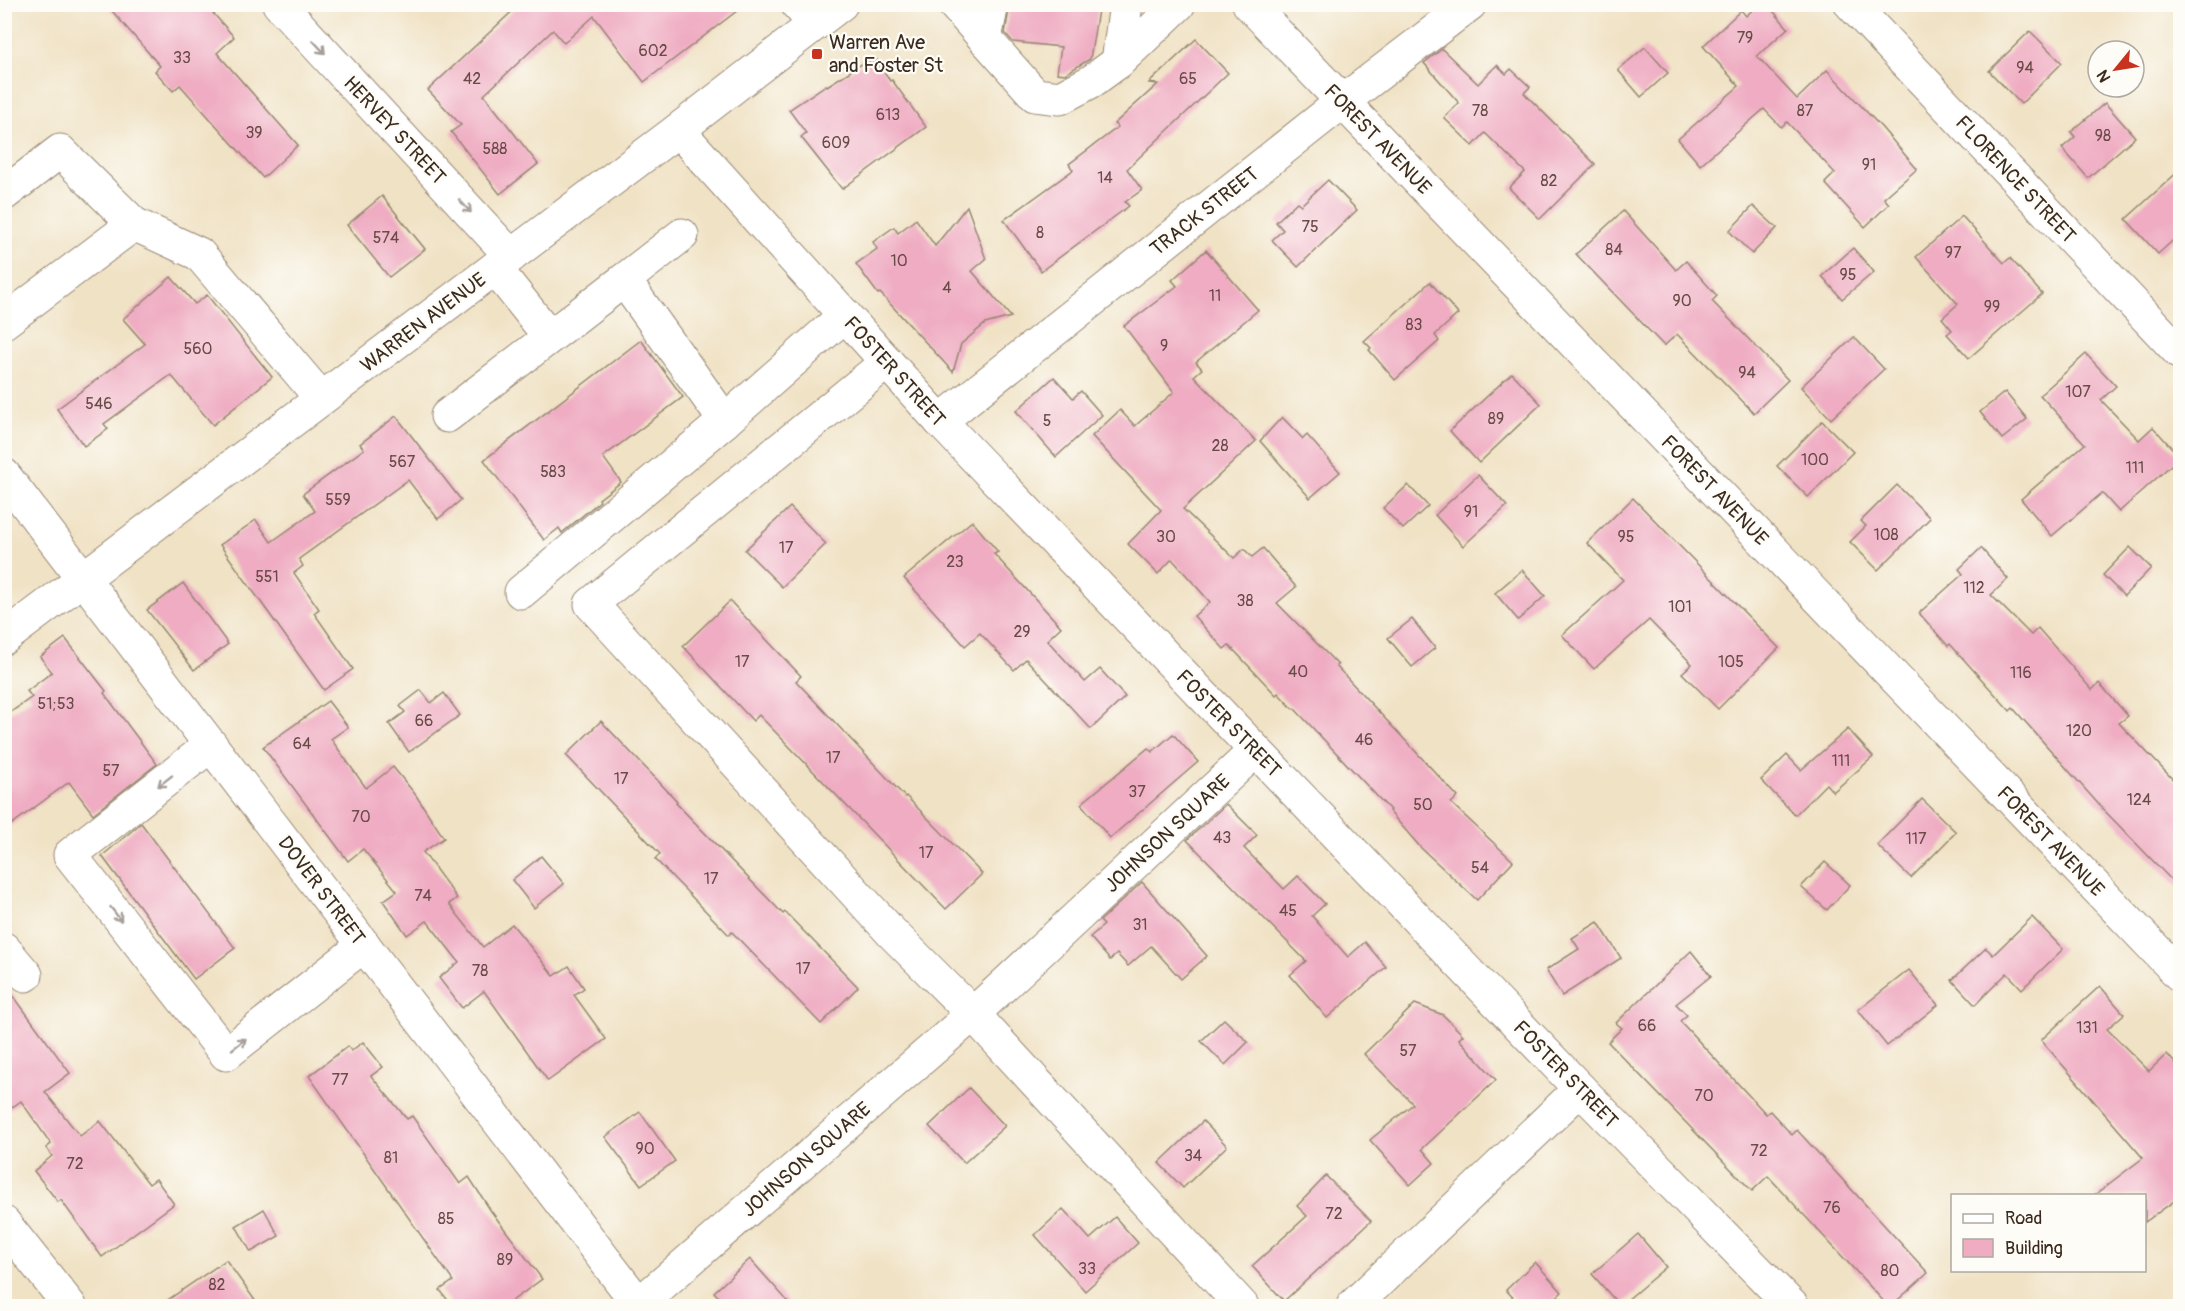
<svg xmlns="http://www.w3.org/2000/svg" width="2185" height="1311" viewBox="0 0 2185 1311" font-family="Pangolin,sans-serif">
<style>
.building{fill:#efacc2}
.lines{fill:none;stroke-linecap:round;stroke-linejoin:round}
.minor-casing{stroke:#968672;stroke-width:35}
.major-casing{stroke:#968672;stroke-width:35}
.minor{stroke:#fff;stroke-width:33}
.major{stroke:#fff;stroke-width:33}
.oneway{stroke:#a79f9a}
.poi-dot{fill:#c8321e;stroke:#fdfcf7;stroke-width:2}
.labels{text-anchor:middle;stroke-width:4.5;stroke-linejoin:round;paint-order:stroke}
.number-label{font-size:16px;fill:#684a47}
.poi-label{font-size:20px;fill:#3b2a1e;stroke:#fdfcf7;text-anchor:start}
.street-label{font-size:20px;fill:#3b2a1e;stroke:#fdfcf7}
</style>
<rect width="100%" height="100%" fill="#fdfcf7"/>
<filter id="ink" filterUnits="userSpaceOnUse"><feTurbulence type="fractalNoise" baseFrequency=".0167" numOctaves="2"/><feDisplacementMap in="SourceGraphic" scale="12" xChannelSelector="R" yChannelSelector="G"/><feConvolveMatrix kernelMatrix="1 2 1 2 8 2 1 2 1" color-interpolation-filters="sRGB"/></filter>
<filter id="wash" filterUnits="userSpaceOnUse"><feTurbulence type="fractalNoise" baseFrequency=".008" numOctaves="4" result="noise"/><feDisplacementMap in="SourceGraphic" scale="24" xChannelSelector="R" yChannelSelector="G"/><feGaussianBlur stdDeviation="1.35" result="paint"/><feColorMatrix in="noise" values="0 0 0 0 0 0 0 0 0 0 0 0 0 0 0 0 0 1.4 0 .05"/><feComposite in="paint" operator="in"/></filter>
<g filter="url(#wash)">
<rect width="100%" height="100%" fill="#f0e2c5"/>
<g id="blocks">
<g class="building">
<polygon points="106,4 205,4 234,37 217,53 298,145 263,178 180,85 173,91 155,71 160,66"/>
<polygon points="520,4 746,4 644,82 594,16 564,43 553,30 484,95 538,164 500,194 451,132 461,125 428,90"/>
<polygon points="1010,4 1099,4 1090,59 1065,74 1057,73 1061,47 1013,42 1005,33"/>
<polygon points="1759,4 1767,4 1788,28 1757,56 1797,99 1827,70 1882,128 1917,169 1884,198 1889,204 1865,227 1825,183 1835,173 1787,122 1781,127 1764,109 1700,165 1678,139 1739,86 1703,46 1741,10 1746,16"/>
<polygon points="2030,31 2062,63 2021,104 1989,71"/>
<polygon points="1196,39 1228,73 1127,169 1142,190 1125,202 1129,206 1041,271 1004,220 1073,170 1069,164 1118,127 1114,124 1158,84 1149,83"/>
<polygon points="1645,47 1668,73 1641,97 1618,70"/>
<polygon points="1442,49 1478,84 1497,65 1506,74 1511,69 1530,87 1524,93 1595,164 1540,219 1509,188 1525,172 1485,133 1473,146 1444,118 1459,103 1424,63"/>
<polygon points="868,60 871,65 877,60 890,81 892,80 926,127 842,189 801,137 806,133 789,110 826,85 827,86"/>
<polygon points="2105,103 2135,137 2088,178 2062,148 2075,137 2071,132"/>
<polygon points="2181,169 2181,233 2158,254 2126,219"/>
<polygon points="1328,180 1357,210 1298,267 1272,240 1283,230 1276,222 1297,202 1301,205"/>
<polygon points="382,196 425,249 389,277 347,225"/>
<polygon points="967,206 986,259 972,271 1011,317 985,324 961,344 953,372 880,293 878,294 856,264 877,249 873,242 894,227 898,233 916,219 935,246"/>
<polygon points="1753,206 1777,228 1752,254 1729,231"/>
<polygon points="1623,211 1676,270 1686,261 1717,296 1712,301 1788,380 1754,413 1677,334 1664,346 1576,254"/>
<polygon points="1962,216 2004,263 2010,258 2042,294 1969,358 1947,334 1952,330 1942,318 1958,304 1916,257"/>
<polygon points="1853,248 1874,272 1842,299 1822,276"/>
<polygon points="1206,250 1258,310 1196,362 1202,369 1194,376 1256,441 1183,509 1234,558 1244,549 1252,557 1263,548 1296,587 1277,603 1338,665 1336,666 1458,797 1451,803 1513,861 1477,900 1421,848 1389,811 1390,810 1294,708 1293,709 1278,693 1276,695 1229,645 1224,649 1194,616 1210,602 1172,559 1158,574 1128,544 1161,510 1092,436 1120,410 1135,426 1174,392 1124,326 1177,286 1172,280"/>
<polygon points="171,277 195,304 207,295 272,377 213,425 171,375 104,424 108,429 84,446 57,409 145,344 123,319"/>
<polygon points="1430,282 1458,314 1435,335 1439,341 1395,380 1369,350 1371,348 1364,341"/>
<polygon points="1854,337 1884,369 1831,419 1801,387"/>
<polygon points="641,340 683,397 603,457 621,482 599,499 600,501 562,533 559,528 544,540 484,460"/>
<polygon points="2086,354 2116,386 2101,400 2139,440 2153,427 2180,457 2119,512 2102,493 2052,536 2021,499 2085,444 2040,395"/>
<polygon points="1512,373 1541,404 1479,463 1450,431"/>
<polygon points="1054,377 1073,398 1081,391 1102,415 1056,457 1016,411"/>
<polygon points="2005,392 2027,419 2002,439 1980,412"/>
<polygon points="396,416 461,500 438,519 408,480 299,559 303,566 294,573 319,609 314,613 353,669 324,690 220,545 256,520 271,542 315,511 303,494 364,449 360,444"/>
<polygon points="1282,417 1303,439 1307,435 1340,472 1310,498 1260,441"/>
<polygon points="1822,421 1853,452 1808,497 1777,466"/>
<polygon points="1478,475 1507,506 1463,546 1435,515"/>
<polygon points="1408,485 1428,506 1403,529 1383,508"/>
<polygon points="1897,485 1930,518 1878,570 1850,542 1866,526 1861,521"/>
<polygon points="1633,498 1779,648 1718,709 1682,673 1692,664 1649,620 1594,669 1562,635 1623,580 1587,543"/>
<polygon points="790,507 826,544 782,587 745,550"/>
<polygon points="972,521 998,552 994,554 1061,627 1047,640 1085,682 1100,669 1125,697 1091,729 1026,659 1014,670 980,633 965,646 904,578"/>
<polygon points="2130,547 2151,568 2124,596 2103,575"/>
<polygon points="1981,548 2008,579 1991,595 2031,635 2038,628 2092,690 2099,683 2128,716 2119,723 2181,788 2181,890 2101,807 2013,708 2010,711 1950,644 1948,646 1919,613 1963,574 1959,569"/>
<polygon points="1522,570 1545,596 1518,620 1495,593"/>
<polygon points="183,583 228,644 194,670 147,610"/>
<polygon points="730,601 801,676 796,681 905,797 906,796 982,874 946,909 759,715 753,721 683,646"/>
<polygon points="1412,619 1435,648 1412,667 1388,638"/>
<polygon points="65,638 106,691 104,693 157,764 93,814 69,782 4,830 4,717 32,697 27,691 52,672 40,657"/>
<polygon points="421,690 431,703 444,693 460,715 409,752 389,724 405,712 400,706"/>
<polygon points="328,701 348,727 331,739 366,788 393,767 415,794 444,838 423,852 457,898 449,904 483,947 512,924 554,976 569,966 584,988 574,995 606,1039 548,1081 484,991 462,1008 439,978 459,962 427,921 407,935 383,901 397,891 363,849 348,861 263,747"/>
<polygon points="601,721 677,801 676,803 783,914 785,912 858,987 821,1024 732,932 729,935 655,859 660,854 566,755"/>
<polygon points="1848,729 1873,757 1833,792 1826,784 1795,815 1761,780 1787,755 1801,770"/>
<polygon points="1173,734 1198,762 1110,838 1081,804 1148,748 1152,752"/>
<polygon points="1922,799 1956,832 1911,878 1877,845"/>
<polygon points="1226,804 1257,835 1244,848 1284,889 1298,876 1325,904 1312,916 1348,957 1365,942 1386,967 1327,1018 1290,975 1306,961 1187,840"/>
<polygon points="141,823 235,948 194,979 102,856"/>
<polygon points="541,856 564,884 534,908 512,880"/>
<polygon points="1825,862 1850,885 1827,910 1801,887"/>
<polygon points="1142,882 1207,956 1181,979 1151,946 1128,966 1117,954 1110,960 1090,937 1104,925 1100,921"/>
<polygon points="2032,917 2063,949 2022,989 2007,973 1975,1005 1952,980 1986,948 1993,955"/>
<polygon points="1598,922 1621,958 1562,996 1546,970 1579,949 1572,938"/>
<polygon points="1691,951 1711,976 1676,1004 1687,1015 1680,1021 1766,1114 1770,1111 1792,1135 1797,1130 1928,1273 1891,1306 1888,1306 1768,1176 1752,1191 1608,1042 1622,1028 1616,1023"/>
<polygon points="1909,970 1938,1005 1887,1046 1858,1010"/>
<polygon points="4,983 70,1073 45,1092 80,1136 100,1121 149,1184 156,1179 174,1204 102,1257 61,1200 58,1202 34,1171 52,1156 46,1148 51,1144 21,1101 4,1113"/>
<polygon points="2100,986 2124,1014 2107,1029 2149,1071 2167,1054 2181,1070 2181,1196 2145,1222 2145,1196 2093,1196 2143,1158 2041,1040"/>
<polygon points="1415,1004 1443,1015 1463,1035 1459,1039 1496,1080 1422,1149 1434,1163 1410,1185 1370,1140 1413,1104 1364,1054"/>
<polygon points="1224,1019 1248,1042 1225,1065 1201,1041"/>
<polygon points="363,1042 383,1067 371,1076 407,1119 412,1116 460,1184 469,1177 491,1211 542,1279 505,1306 452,1306 440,1290 453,1281 309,1076 348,1046 351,1051"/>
<polygon points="969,1088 1005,1126 964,1163 929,1126"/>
<polygon points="640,1112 675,1161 641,1185 605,1137"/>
<polygon points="1203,1121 1227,1146 1183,1188 1159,1163"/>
<polygon points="1326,1176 1371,1221 1284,1301 1252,1266 1307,1216 1297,1206"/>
<polygon points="264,1209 279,1236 251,1252 236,1226"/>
<polygon points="1063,1209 1090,1239 1115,1217 1138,1243 1085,1291 1035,1235"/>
<polygon points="1638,1234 1666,1267 1620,1306 1592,1274"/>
<polygon points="750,1259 792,1306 727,1306 714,1292"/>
<polygon points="226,1260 259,1306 159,1306"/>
<polygon points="1535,1262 1562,1292 1547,1306 1521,1306 1506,1290"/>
</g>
</g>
</g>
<g filter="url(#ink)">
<use href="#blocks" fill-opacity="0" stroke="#968672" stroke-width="1.5"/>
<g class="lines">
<g class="minor-casing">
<g id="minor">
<polyline points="279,4 511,256"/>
<polyline points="797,4 815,24"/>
<polyline points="954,4 1035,95 1060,98 1092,81 1118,62 1179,4"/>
<polyline points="1249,4 2180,975"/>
<polyline points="1851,4 2180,353"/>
<polyline points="985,39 992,4"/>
<polyline points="1118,62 1126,4"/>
<polyline points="678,130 940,421 1580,1089 1792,1306"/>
<polyline points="4,194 60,151 134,224 199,254 321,398"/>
<polyline points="682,235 624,280 725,421"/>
<polyline points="495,268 549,336"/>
<polyline points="4,322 134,224"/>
<polyline points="887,362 591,604 893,934 973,1014 1242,1306"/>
<polyline points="447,416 624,280"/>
<polyline points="940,421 1342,102 1470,4"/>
<polyline points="4,475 640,1306"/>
<polyline points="521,592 725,421 845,315"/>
<polyline points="211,745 70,855 226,1054 364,945"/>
<polyline points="4,949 26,975"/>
<polyline points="4,1223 70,1306"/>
<polyline points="638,1305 973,1014 1255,751"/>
<polyline points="1353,1306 1580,1089"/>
</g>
</g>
<g class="major-casing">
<polyline id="major" points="4,638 678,130 841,4"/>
</g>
<use href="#minor" class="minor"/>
<use href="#major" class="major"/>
</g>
<defs><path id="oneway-shaft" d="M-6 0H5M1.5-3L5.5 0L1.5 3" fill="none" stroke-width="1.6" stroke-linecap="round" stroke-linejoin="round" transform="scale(1.5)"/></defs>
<g class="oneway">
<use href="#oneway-shaft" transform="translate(319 47) rotate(47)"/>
<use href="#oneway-shaft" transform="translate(465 206) rotate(47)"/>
<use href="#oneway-shaft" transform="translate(165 781) rotate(142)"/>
<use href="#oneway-shaft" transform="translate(116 914) rotate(52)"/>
<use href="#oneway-shaft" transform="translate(239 1044) rotate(-38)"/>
</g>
</g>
<rect class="poi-dot" x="811" y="48" width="12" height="12" rx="3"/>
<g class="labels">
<g class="number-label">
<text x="1745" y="43">79</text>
<text x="653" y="56">602</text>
<text x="182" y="63">33</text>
<text x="2025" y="73">94</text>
<text x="472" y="84">42</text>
<text x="1188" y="84">65</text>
<text x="1480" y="116">78</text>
<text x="1805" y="116">87</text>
<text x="888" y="120">613</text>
<text x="254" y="138">39</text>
<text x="2103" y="141">98</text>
<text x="836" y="148">609</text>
<text x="495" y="154">588</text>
<text x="1869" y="170">91</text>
<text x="1105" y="183">14</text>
<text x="1549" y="186">82</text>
<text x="1310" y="232">75</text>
<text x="1040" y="238">8</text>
<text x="386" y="243">574</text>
<text x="1614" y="255">84</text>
<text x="1953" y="258">97</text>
<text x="899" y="266">10</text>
<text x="1848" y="280">95</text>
<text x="947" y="293">4</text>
<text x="1215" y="301">11</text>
<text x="1682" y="306">90</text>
<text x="1992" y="312">99</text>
<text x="1414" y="330">83</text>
<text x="1164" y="351">9</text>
<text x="198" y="354">560</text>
<text x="1747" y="378">94</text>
<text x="2078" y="397">107</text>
<text x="99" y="409">546</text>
<text x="1496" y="424">89</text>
<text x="1047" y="426">5</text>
<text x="1220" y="451">28</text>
<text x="1815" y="465">100</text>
<text x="402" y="467">567</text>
<text x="2135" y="473">111</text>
<text x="553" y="477">583</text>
<text x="338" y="505">559</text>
<text x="1471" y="517">91</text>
<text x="1886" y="540">108</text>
<text x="1166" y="542">30</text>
<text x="1626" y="542">95</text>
<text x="786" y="553">17</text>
<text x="955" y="567">23</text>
<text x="267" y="582">551</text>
<text x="1974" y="593">112</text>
<text x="1245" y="606">38</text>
<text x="1680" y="612">101</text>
<text x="1022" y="637">29</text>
<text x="742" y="667">17</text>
<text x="1731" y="667">105</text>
<text x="1298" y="677">40</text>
<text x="2021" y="678">116</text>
<text x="56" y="709">51;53</text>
<text x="424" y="726">66</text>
<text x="2079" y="736">120</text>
<text x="1364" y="745">46</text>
<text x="302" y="749">64</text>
<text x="833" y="763">17</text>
<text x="1841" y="766">111</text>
<text x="111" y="776">57</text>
<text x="621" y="784">17</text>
<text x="1137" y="797">37</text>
<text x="2139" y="805">124</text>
<text x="1423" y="810">50</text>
<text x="361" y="822">70</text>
<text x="1222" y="843">43</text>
<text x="1916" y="844">117</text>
<text x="926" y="858">17</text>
<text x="1480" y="873">54</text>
<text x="711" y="884">17</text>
<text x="423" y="901">74</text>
<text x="1288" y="916">45</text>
<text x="1140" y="930">31</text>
<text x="803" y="974">17</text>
<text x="480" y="976">78</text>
<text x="1647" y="1031">66</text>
<text x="2087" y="1033">131</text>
<text x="1408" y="1056">57</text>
<text x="340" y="1085">77</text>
<text x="1704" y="1101">70</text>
<text x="645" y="1154">90</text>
<text x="1759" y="1156">72</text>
<text x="1193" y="1161">34</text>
<text x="391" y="1163">81</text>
<text x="75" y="1169">72</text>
<text x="1832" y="1213">76</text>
<text x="1334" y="1219">72</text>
<text x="446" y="1224">85</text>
<text x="505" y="1265">89</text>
<text x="1087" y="1274">33</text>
<text x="1890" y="1276">80</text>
<text x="217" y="1290">82</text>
</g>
<g class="poi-label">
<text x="829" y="49">Warren Ave<tspan x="829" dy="23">and Foster St</tspan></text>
</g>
<g class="street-label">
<text transform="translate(395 130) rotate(47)" y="7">HERVEY STREET</text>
<text transform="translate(1378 139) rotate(46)" y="7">FOREST AVENUE</text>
<text transform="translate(2016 179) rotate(47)" y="7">FLORENCE STREET</text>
<text transform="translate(1204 211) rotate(-38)" y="7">TRACK STREET</text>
<text transform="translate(423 322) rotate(-37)" y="7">WARREN AVENUE</text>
<text transform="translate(895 371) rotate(48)" y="7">FOSTER STREET</text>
<text transform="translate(1715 490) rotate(46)" y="7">FOREST AVENUE</text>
<text transform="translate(1229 723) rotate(46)" y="7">FOSTER STREET</text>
<text transform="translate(1167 833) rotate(-43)" y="7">JOHNSON SQUARE</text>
<text transform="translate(2051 841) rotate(46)" y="7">FOREST AVENUE</text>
<text transform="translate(322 890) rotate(53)" y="7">DOVER STREET</text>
<text transform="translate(1566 1074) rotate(46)" y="7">FOSTER STREET</text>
<text transform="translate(806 1159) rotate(-41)" y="7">JOHNSON SQUARE</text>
</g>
</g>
<rect width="2185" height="1311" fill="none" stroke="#fdfcf7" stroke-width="24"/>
<rect x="1951" y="1194" width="195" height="78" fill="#fdfcf7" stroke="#afa8a0" stroke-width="1.5"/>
<rect x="1963" y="1214" width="30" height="9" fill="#ffffff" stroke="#afa8a0" stroke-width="1.5"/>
<text x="2005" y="1224" font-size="18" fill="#3b2a1e">Road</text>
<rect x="1963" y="1239" width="30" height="18" fill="#efacc2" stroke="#afa8a0" stroke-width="1.5"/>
<text x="2005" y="1254" font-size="18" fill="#3b2a1e">Building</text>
<g transform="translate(2116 69) rotate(240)"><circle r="28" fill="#fdfcf7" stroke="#afa8a0" stroke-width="1.5"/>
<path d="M0-4.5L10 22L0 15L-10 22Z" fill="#c8321e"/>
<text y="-9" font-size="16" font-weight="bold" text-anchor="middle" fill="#3b2a1e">N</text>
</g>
</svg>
